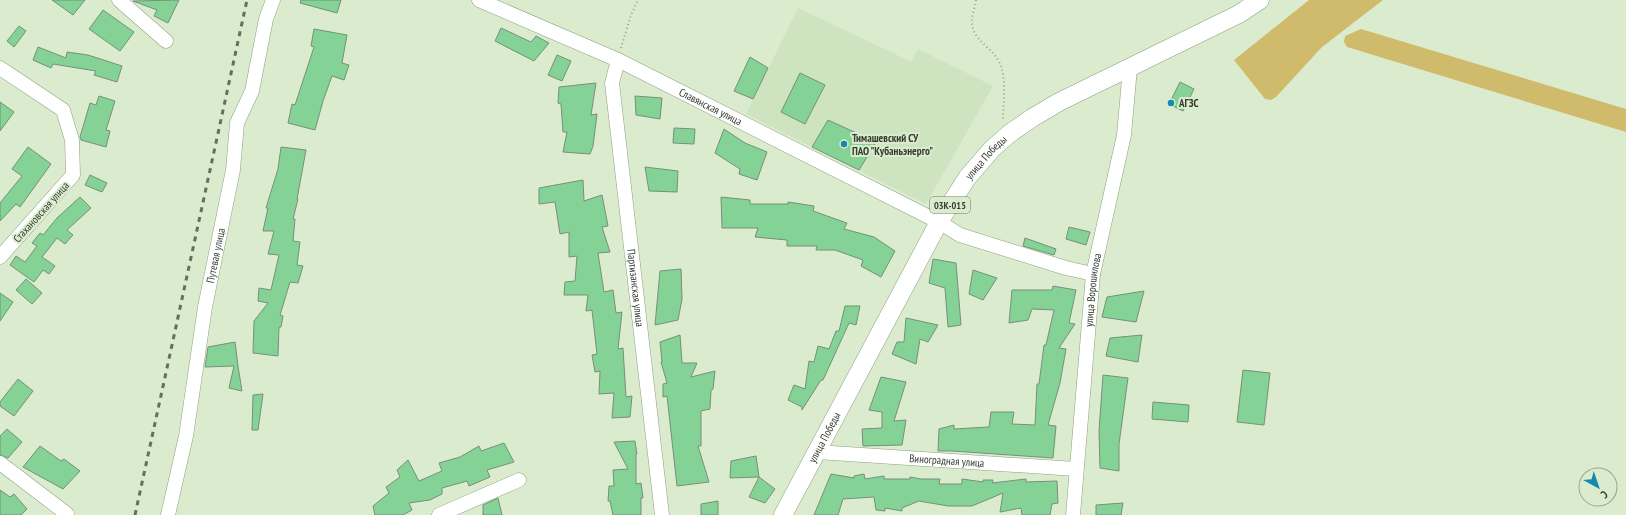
<svg xmlns="http://www.w3.org/2000/svg" width="1626" height="515" viewBox="0 0 1626 515" font-family="'PT Sans Narrow',sans-serif">
<style>
.built{fill:#cee3bf}
.green{fill:#cfbb6b}
.building{fill:#85d297;stroke:#75907a}
.lines{fill:none;stroke-linecap:round;stroke-linejoin:round}
.minor-casing{stroke:#8f9f84;stroke-width:15}
.major-casing{stroke:#8f9f84;stroke-width:19}
.path{stroke:#95a28c;stroke-width:2;stroke-dasharray:1 3;stroke-linecap:butt}
.minor{stroke:#fff;stroke-width:14}
.major{stroke:#fff;stroke-width:18}
.rail{stroke:#656f5e;stroke-width:3;stroke-dasharray:5 5;stroke-linecap:butt}
.poi-dot{fill:#138bae;stroke:#dbecce;stroke-width:1.5}
.labels{text-anchor:middle;stroke-width:4;stroke-linejoin:round;paint-order:stroke}
.shield{fill:#dbecce;stroke:#67715f;stroke-width:1}
.shield-label{font-size:10px;font-weight:bold;fill:#353c30}
.poi-label{font-size:11px;font-weight:bold;fill:#353c30;stroke:#dbecce;text-anchor:start}
.street-label{font-size:11px;fill:#353c30;stroke:#dbecce}
</style>
<rect width="100%" height="100%" fill="#dbecce"/>
<polygon class="built" points="798,8 912,62 918,49 993,86 926,204 746,114"/>
<g class="green">
<polygon points="1309,0 1383,0 1322,47 1276,97 1271,100 1265,99 1234,60"/>
<polygon points="1361,29 1626,109 1626,132 1347,47 1344,42 1345,36"/>
</g>
<g class="building">
<polygon points="52,0 85,0 73,15"/>
<polygon points="179,0 168,23 154,16 157,10 133,1"/>
<polygon points="301,0 341,0 337,13 300,3"/>
<polygon points="103,10 134,32 120,51 89,29"/>
<polygon points="19,26 26,31 14,47 7,41"/>
<polygon points="501,28 531,42 536,36 549,43 534,61 495,41"/>
<polygon points="314,29 347,35 342,63 349,65 344,80 332,76 323,101 315,130 288,123 292,104 295,105 314,47 311,46"/>
<polygon points="38,47 66,58 67,52 88,55 122,66 117,82 94,75 96,71 53,64 51,68 33,60"/>
<polygon points="557,55 571,61 562,81 548,75"/>
<polygon points="750,57 768,68 753,99 734,91"/>
<polygon points="800,73 825,85 805,124 781,112"/>
<polygon points="1180,82 1194,89 1183,111 1169,104"/>
<polygon points="596,83 591,115 597,114 593,146 590,154 563,152 567,132 563,132 561,104 558,103 559,87"/>
<polygon points="99,96 115,101 106,130 110,131 106,147 81,140 80,137 90,103 96,105"/>
<polygon points="635,96 662,98 660,119 636,115"/>
<polygon points="0,102 14,112 0,131"/>
<polygon points="828,120 876,142 859,170 812,147"/>
<polygon points="674,128 695,129 694,144 673,143"/>
<polygon points="724,129 745,143 767,152 757,180 739,174 740,169 715,153"/>
<polygon points="28,147 51,164 20,207 16,204 0,221 0,203 22,176 12,169"/>
<polygon points="281,147 306,150 297,199 298,199 293,219 295,219 293,241 300,242 297,265 303,266 298,283 290,282 280,315 283,316 281,327 279,327 278,356 253,353 254,321 268,303 258,301 259,288 271,290 279,255 268,254 274,231 263,231 268,208 266,208 278,169"/>
<polygon points="645,167 678,171 677,192 649,191"/>
<polygon points="90,175 107,183 102,192 85,185"/>
<polygon points="583,180 584,201 602,195 608,226 602,227 610,252 598,253 604,292 613,290 616,313 622,312 618,349 623,348 626,397 632,396 630,417 612,418 614,393 599,394 600,371 595,372 592,355 597,354 592,310 586,311 588,295 564,295 565,282 575,281 577,256 569,257 569,232 560,234 555,202 539,204 539,188"/>
<polygon points="80,197 91,208 67,230 73,235 65,244 57,238 42,257 55,266 49,274 43,270 34,282 10,265 16,256 25,262 37,246 32,243 40,233 43,235 57,218"/>
<polygon points="721,197 750,200 750,204 788,204 788,202 814,206 813,211 847,223 844,229 874,237 895,251 881,277 861,266 863,260 835,250 816,250 817,246 787,246 787,240 755,237 758,228 722,228"/>
<polygon points="1069,227 1090,232 1086,245 1066,239"/>
<polygon points="1025,238 1056,249 1054,255 1023,246"/>
<polygon points="933,259 956,263 961,325 948,327 945,288 929,283"/>
<polygon points="681,269 682,299 678,320 655,325 660,271"/>
<polygon points="973,270 997,278 983,300 969,294"/>
<polygon points="26,279 42,293 32,304 16,290"/>
<polygon points="1053,286 1076,290 1069,323 1075,324 1059,348 1066,349 1060,383 1048,425 1056,426 1053,458 952,451 938,451 939,429 954,425 954,429 989,427 991,412 1014,412 1012,424 1035,425 1037,384 1039,384 1044,345 1046,345 1054,310 1032,309 1028,320 1009,323 1012,290 1052,290"/>
<polygon points="1144,291 1136,322 1102,317 1107,297"/>
<polygon points="0,293 13,302 0,321"/>
<polygon points="845,306 860,306 856,325 849,323 823,380 821,380 802,410 802,407 788,400 794,385 805,389 809,361 814,362 818,346 829,349 836,331 839,331"/>
<polygon points="906,318 938,325 928,342 920,339 916,364 892,354 897,342 904,342"/>
<polygon points="680,335 682,363 697,363 691,377 715,371 713,389 711,390 710,409 701,411 701,446 698,446 709,482 677,486 667,396 663,397 663,384 667,383 661,362 662,362 660,342"/>
<polygon points="1142,335 1138,362 1106,356 1110,338"/>
<polygon points="235,342 238,366 242,391 229,388 234,366 205,367 208,347"/>
<polygon points="1243,370 1270,373 1264,425 1237,422"/>
<polygon points="1103,375 1128,378 1119,444 1119,471 1100,468 1099,431"/>
<polygon points="881,377 906,382 894,421 906,420 902,445 863,446 862,429 882,428 882,412 869,410"/>
<polygon points="18,379 33,391 14,416 0,406 0,402"/>
<polygon points="263,394 258,430 252,430 253,395"/>
<polygon points="1153,402 1189,405 1188,422 1152,419"/>
<polygon points="7,429 22,442 8,458 0,455 0,436"/>
<polygon points="635,441 637,454 636,454 636,484 641,483 643,498 641,498 641,515 613,515 610,501 608,501 609,486 614,486 613,470 628,469 614,442"/>
<polygon points="504,443 514,462 487,470 490,477 469,486 467,481 442,488 442,494 430,500 409,503 412,510 403,515 375,515 373,506 389,493 386,487 400,477 397,470 408,460 419,481 442,471 439,463 460,457 479,446 481,451"/>
<polygon points="40,446 61,461 64,459 80,471 63,489 23,467"/>
<polygon points="756,456 759,477 730,478 731,461"/>
<polygon points="831,474 854,478 854,476 864,474 865,479 884,476 884,479 910,479 910,477 921,479 940,479 939,484 962,484 962,479 983,482 983,480 993,480 992,483 1026,479 1026,482 1057,481 1058,503 1052,504 1050,515 1022,515 1021,508 1000,512 1003,493 972,506 948,506 919,501 902,508 902,511 885,508 885,511 876,510 874,497 843,499 838,515 814,515"/>
<polygon points="759,477 775,489 765,503 749,497"/>
<polygon points="0,490 10,497 14,494 27,509 21,515 0,515"/>
<polygon points="498,498 502,515 483,515 483,505"/>
<polygon points="718,501 718,515 701,515 701,504"/>
<polygon points="1123,503 1121,515 1096,515 1096,505"/>
</g>
<g class="lines">
<g class="minor-casing">
<g id="minor">
<polyline points="119,0 166,41"/>
<path id="s1" d="M 479,0 L 618,60 L 939,222 L 960,235 L 1066,268 L 1093,274"/>
<path id="s2" d="M 618,60 L 612,83 L 662,515"/>
<polyline points="0,68 63,110 72,140 73,175 0,257"/>
<path id="s3" d="M 817,452 L 1076,469"/>
<polyline points="0,463 67,514"/>
<path id="s4" d="M 168,515 L 186,436 L 205,307 L 233,170 L 237,123 L 252,91 L 266,19 L 273,0"/>
<polyline points="439,515 519,480"/>
<path id="s5" d="M 1073,515 L 1093,274 L 1124,135 L 1130,68"/>
</g>
</g>
<g class="major-casing">
<g id="major">
<path id="s6" d="M 783,515 L 939,222 L 967,178 L 992,149 L 1009,134 L 1032,118 L 1059,102 L 1239,14 L 1260,0"/>
</g>
</g>
<g class="path">
<path d="M 976,0 C 975,7 972,14 972,21 C 971,40 994,48 1000,64 C 1007,80 1003,103 1003,120"/>
<polyline points="621,48 631,15 638,0"/>
</g>
<use href="#minor" class="minor"/>
<use href="#major" class="major"/>
<polyline class="rail" points="135,515 247,0"/>
</g>
<g class="poi-dot">
<circle cx="1171" cy="103" r="4"/>
<circle cx="844" cy="144" r="4"/>
</g>
<g class="labels">
<rect class="shield" x="930" y="197" width="40" height="16" rx="3"/>
<g class="shield-label">
<text x="950" y="209">03К-015</text>
</g>
<g class="poi-label">
<text x="1179" y="107">АГЗС</text>
<text x="852" y="142">Тимашевский СУ<tspan x="852" dy="13">ПАО "Кубаньэнерго"</tspan></text>
</g>
<g class="street-label">
<text dy="4" stroke="none"><textPath href="#s1" startOffset="255">Славянская улица</textPath></text>
<text dy="4" stroke="none"><textPath href="#s6" startOffset="412">улица Победы</textPath></text>
<text transform="translate(41 212) rotate(-48)" y="4">Стахановская улица</text>
<text dy="4" stroke="none"><textPath href="#s4" startOffset="264">Путевая улица</textPath></text>
<text dy="4" stroke="none"><textPath href="#s2" startOffset="230">Партизанская улица</textPath></text>
<text dy="4" stroke="none"><textPath href="#s5" startOffset="226">улица Ворошилова</textPath></text>
<text dy="4" stroke="none"><textPath href="#s6" startOffset="88">улица Победы</textPath></text>
<text dy="4" stroke="none"><textPath href="#s3" startOffset="130">Виноградная улица</textPath></text>
</g>
</g>
<g transform="translate(1598 487) rotate(140)"><circle r="19" fill="#dbecce" stroke="#99a68f"/>
<path d="M0-3L7 15L0 10L-7 15Z" fill="#138bae"/>
<text y="-6" font-size="11" font-weight="bold" text-anchor="middle" fill="#353c30">С</text>
</g>
</svg>
